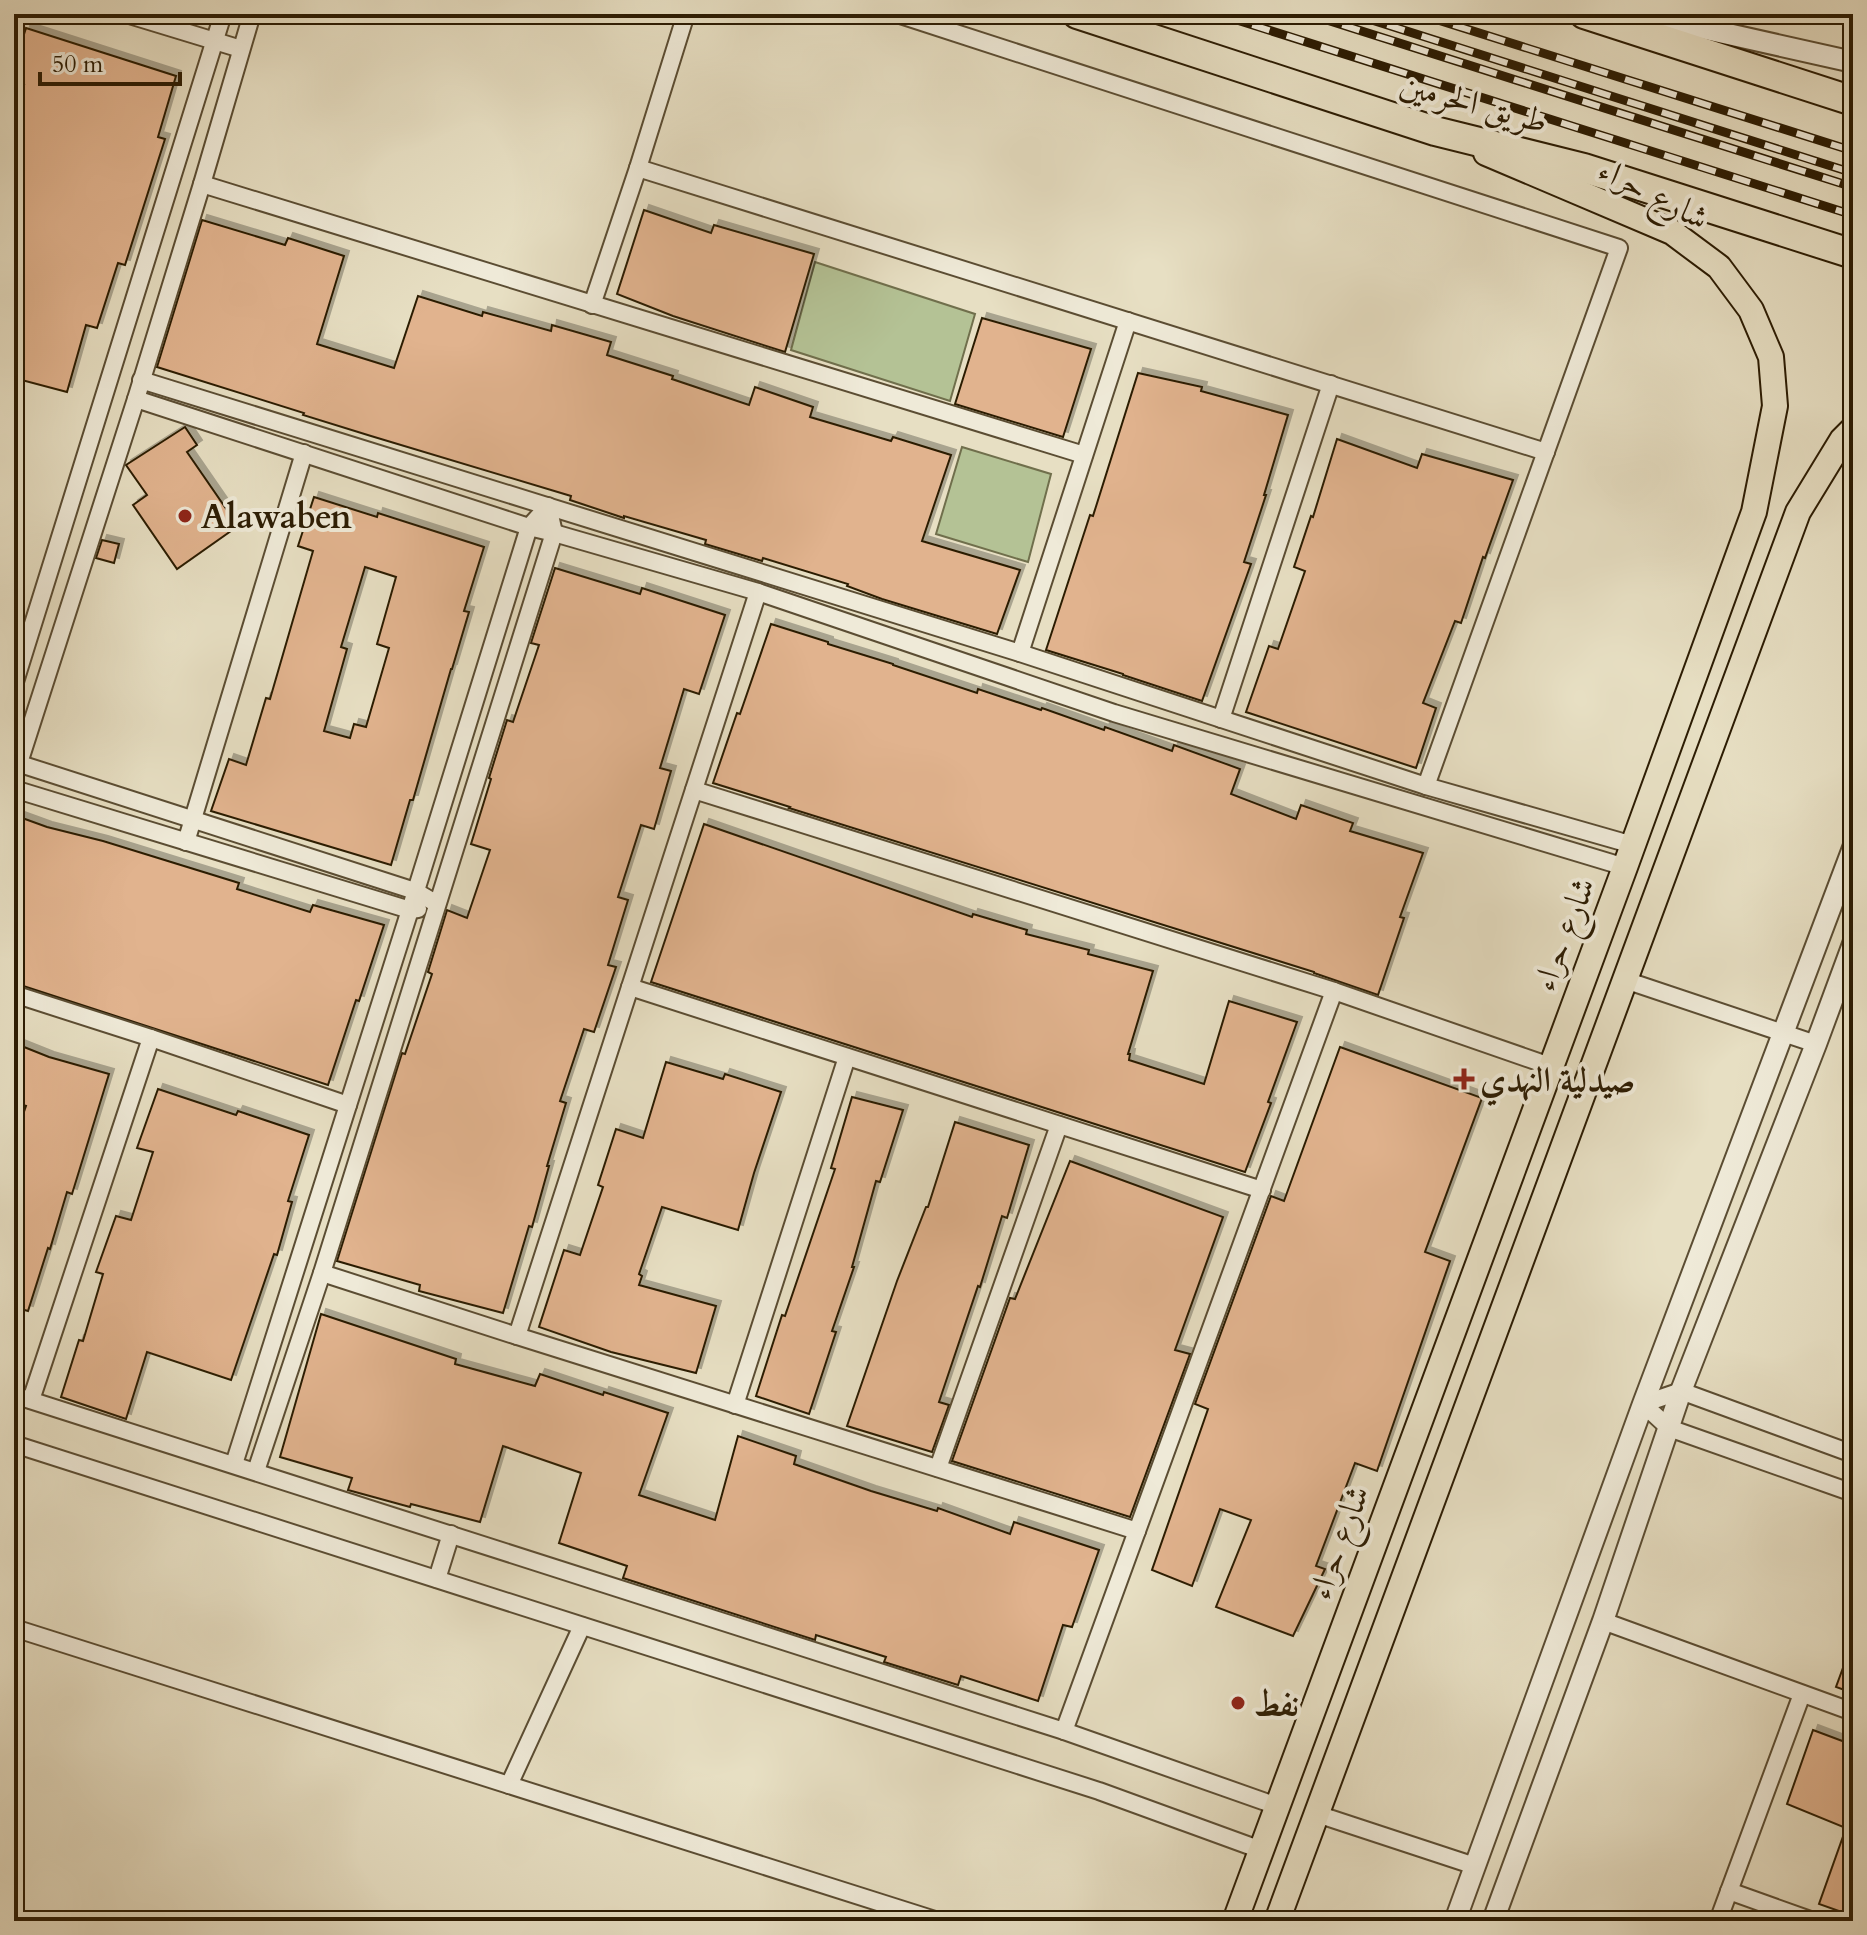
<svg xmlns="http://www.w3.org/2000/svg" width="1867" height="1935" viewBox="0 0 1867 1935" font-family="Cardo,Amiri,serif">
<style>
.green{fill:#b4c295;stroke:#706f4c;stroke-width:2}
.building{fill:#e1b38e;stroke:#2c1c03;stroke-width:2;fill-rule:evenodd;filter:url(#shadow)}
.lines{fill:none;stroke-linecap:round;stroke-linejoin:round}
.minor-casing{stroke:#5b4d33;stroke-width:20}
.tertiary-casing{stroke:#5b4d33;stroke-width:24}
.primary-casing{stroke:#2c1c03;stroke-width:28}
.motorway-casing{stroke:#2c1c03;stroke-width:32}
.minor{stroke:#efead8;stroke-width:16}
.tertiary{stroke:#efead8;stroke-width:20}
.primary{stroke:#e7dfc3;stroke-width:24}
.motorway{stroke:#e7dfc3;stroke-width:28}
.rail-casing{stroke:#2c1c03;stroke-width:9}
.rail{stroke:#efead8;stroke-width:6;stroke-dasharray:18;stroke-linecap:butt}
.poi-dot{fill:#8f2418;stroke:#efead8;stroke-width:3}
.labels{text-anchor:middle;stroke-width:8;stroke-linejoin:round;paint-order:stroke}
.street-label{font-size:34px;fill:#2c1c03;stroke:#efead8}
.poi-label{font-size:34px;font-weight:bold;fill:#2c1c03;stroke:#efead8;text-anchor:start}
</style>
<defs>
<filter id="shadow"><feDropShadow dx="5" dy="-5" stdDeviation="0" flood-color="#0004"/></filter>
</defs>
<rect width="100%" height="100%" fill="#e7dfc3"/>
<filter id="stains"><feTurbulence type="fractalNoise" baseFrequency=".0025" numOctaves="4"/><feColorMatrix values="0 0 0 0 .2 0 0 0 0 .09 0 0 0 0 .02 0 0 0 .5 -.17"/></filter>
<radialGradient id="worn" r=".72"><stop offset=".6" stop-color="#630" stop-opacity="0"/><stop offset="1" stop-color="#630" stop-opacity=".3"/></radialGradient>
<g class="green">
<polygon points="815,262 975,314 950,401 791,350"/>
<polygon points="962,447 1051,474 1028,562 936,534"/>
</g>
<g class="building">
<polygon points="26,28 176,76 158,137 165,139 125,265 118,263 97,328 86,325 67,392 14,378 14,112 24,85 14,82 14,66"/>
<polygon points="644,210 711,233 714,225 814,254 785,352 673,316 617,294"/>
<polygon points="202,220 285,245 288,238 344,256 317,344 394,368 418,296 482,316 483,312 551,331 552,325 611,342 607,355 673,376 672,379 749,405 755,387 813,407 810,417 891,441 893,437 951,455 922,541 1020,570 997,634 882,599 847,586 848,584 763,558 762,561 705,544 706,540 624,516 624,518 570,500 571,496 371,436 303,415 304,413 157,367"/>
<polygon points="982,318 1091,349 1063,437 955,404"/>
<polygon points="1138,373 1202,387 1201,391 1288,415 1264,495 1266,495 1244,562 1251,564 1202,701 1123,675 1123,674 1046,650 1090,515 1093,516"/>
<polygon points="185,427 197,445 187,452 238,526 177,569 133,505 147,495 126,465"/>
<polygon points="1337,439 1417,468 1422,454 1513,480 1485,558 1483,557 1461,623 1455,621 1423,703 1436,708 1416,768 1246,712 1269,646 1278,649 1305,571 1294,567 1311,516 1313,517"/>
<path d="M 314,497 L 377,517 L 378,513 L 484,547 L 464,611 L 469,612 L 452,669 L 451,669 L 413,800 L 410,800 L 391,865 L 211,811 L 229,759 L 246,765 L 266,698 L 270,699 L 313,551 L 298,546 ZM 365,567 L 396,577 L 377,644 L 389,648 L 366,727 L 354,724 L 350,738 L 324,731 L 347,649 L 341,647 Z"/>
<polygon points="102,540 119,544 114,563 96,558"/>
<polygon points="555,568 640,594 642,588 725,615 699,694 684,689 660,768 671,771 654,829 641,825 618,897 628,900 608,965 616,967 594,1032 584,1029 560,1101 566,1103 547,1166 549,1166 532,1227 529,1226 503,1313 419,1291 420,1285 337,1261 402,1053 405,1054 432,974 428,972 447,910 467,918 490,850 471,844 491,779 489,778 507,720 513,722 539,645 531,643"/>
<polygon points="771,624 828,642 828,644 893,664 893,665 977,693 978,689 1041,710 1042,708 1104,730 1105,727 1172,751 1174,745 1240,769 1231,794 1296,819 1301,805 1353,823 1350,831 1423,853 1400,917 1404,918 1378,995 1314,973 1314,972 789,808 790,807 713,783 737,713 740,714"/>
<polygon points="14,815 47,827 103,841 239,883 237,889 310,912 313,905 384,925 359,1001 356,1000 328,1085 14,983"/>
<polygon points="704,824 972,917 973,914 1027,930 1026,934 1089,950 1088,954 1153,971 1128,1054 1130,1054 1129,1060 1204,1084 1229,1001 1297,1022 1268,1102 1271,1103 1245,1172 651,982"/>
<polygon points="14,1043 49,1057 109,1074 72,1194 67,1192 50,1249 48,1248 28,1311 14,1307 14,1141 26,1106 14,1102"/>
<polygon points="1340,1047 1482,1098 1425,1252 1450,1261 1377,1471 1355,1463 1316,1566 1325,1569 1293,1636 1216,1607 1251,1520 1220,1509 1192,1586 1152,1570 1208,1409 1195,1404 1271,1196 1284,1201"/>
<polygon points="666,1062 723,1079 725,1074 781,1092 754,1173 738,1230 662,1207 639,1274 642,1276 639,1285 716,1306 696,1373 611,1352 539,1327 564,1250 580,1255 603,1187 598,1185 616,1129 643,1138"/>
<polygon points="158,1089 236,1115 238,1111 309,1135 288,1201 292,1202 277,1255 274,1254 231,1380 147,1352 126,1419 61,1397 79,1340 83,1341 103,1274 96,1272 116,1216 131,1220 153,1152 137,1148"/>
<polygon points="852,1097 903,1110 880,1182 876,1181 852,1267 854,1267 832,1331 836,1332 809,1414 756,1396 782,1315 785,1316 835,1169 831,1168"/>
<polygon points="955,1122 1029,1145 1007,1218 1002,1216 980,1287 978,1286 939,1402 949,1405 932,1452 847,1426 897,1281 926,1207 928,1207"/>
<polygon points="1070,1161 1223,1217 1175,1350 1190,1354 1130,1517 952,1461 1010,1298 1015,1299"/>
<polygon points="321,1314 456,1359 455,1364 535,1386 540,1374 603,1395 604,1392 668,1413 639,1495 715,1520 738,1436 796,1456 794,1464 871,1491 937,1511 938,1508 1010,1534 1014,1522 1099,1550 1072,1627 1063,1625 1038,1701 961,1676 958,1685 884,1662 886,1657 816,1635 815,1640 623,1578 627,1566 559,1543 581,1473 503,1446 480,1522 411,1504 410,1507 348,1490 352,1478 280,1457"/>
<polygon points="1851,1646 1853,1646 1853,1693 1836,1687"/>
<polygon points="1813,1730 1853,1745 1853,1916 1819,1904 1846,1828 1787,1804"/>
</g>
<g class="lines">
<g class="minor-casing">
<g id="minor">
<polyline points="126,14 241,49"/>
<polyline points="897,14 1619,248 1426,786"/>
<polyline points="638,168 1546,452"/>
<polyline points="202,184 1084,455"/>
<polyline points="592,305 638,168 686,14"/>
<polyline points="141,380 1020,653 1426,786 1633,845"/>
<polyline points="136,399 529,527 554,533 758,592 1114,713 1625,867"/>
<polyline points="1020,653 1128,321"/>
<polyline points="14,685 223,14"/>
<polyline points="1221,719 1331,384"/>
<polyline points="14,762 415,891 437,904"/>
<polyline points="14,768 19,763 136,399 202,184 252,14"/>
<polyline points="14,789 410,910 418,909"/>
<polyline points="694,790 1334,991 1550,1066"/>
<polyline points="186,842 304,453"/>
<polyline points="1625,980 1816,1044"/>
<polyline points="630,987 1262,1190"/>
<polyline points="14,994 151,1038 348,1105"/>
<polyline points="322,1273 517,1336 1137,1531"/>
<polyline points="517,1336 758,592"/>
<polyline points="14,1395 1064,1731 1277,1806"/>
<polyline points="31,1400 151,1038"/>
<polyline points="735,1405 847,1057"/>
<polyline points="14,1444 1099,1791 1261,1850"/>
<polyline points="1853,1454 1681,1391 1643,1404 1669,1428 1853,1493"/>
<polyline points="234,1464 410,910 529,527 548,506 554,533 322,1273 256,1471"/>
<polyline points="938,1468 1059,1125"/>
<polyline points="437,1579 451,1534"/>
<polyline points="1603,1621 1853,1712"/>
<polyline points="14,1628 938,1921"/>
<polyline points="1064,1731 1334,991"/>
<polyline points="509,1785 582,1626"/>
<polyline points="1317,1814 1475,1866"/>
<polyline points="1729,1891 1813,1921"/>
<polyline points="1718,1921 1802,1694"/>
</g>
</g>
<g class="tertiary-casing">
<g id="tertiary">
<polyline points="1639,14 1853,62"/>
<polyline points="1455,1921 1643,1404 1853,848"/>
<polyline points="1493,1921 1603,1621 1681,1391 1816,1044 1853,944"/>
</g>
</g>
<g class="primary-casing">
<g id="primary">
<polyline points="1235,1921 1625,867 1754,512 1775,406 1771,357 1751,310 1719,267 1672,232 1486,153"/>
<polyline points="1277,1921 1798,512 1842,440 1853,429"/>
</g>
</g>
<g class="motorway-casing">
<g id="motorway">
<polyline points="1077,14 1435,131 1584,168 1853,254"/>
<polyline points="1584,14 1853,101"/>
</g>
</g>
<use href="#minor" class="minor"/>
<use href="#tertiary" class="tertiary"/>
<use href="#primary" class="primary"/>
<use href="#motorway" class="motorway"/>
<g class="rail-casing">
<g id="rail">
<polyline points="1218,14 1853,215"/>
<polyline points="1308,14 1853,187"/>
<polyline points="1353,14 1853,173"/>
<polyline points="1419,14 1853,151"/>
</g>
</g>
<use href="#rail" class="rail"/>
</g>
<g class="poi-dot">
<circle cx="185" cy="516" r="8"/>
<path d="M1460 1067h8v8h8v8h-8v8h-8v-8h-8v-8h8z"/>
<circle cx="1238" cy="1703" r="8"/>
</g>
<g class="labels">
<g class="street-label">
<text transform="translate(1474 102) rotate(15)" y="12">طريق الحرمين</text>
<text transform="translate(1654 193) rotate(27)" y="12">شارع حراء</text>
<text transform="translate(1563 934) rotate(-69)" y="12">شارع حراء</text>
<text transform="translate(1338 1542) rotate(-70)" y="12">شارع حراء</text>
</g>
<g class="poi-label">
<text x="201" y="528">Alawaben</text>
<text x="1480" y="1091">صيدلية النهدي</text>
<text x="1254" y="1715">نفط</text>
</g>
</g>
<rect width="1867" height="1935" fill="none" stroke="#e7dfc3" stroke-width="48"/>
<rect x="16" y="16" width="1835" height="1903" fill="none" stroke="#2c1c03" stroke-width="4"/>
<rect x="24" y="24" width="1819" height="1887" fill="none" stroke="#2c1c03" stroke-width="2"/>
<path d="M40 72v12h140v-12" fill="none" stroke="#2c1c03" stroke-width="4"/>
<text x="52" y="72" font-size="24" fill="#2c1c03" stroke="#efead8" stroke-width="6" paint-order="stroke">50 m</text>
<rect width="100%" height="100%" filter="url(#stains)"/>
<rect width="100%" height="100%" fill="url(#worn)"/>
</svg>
